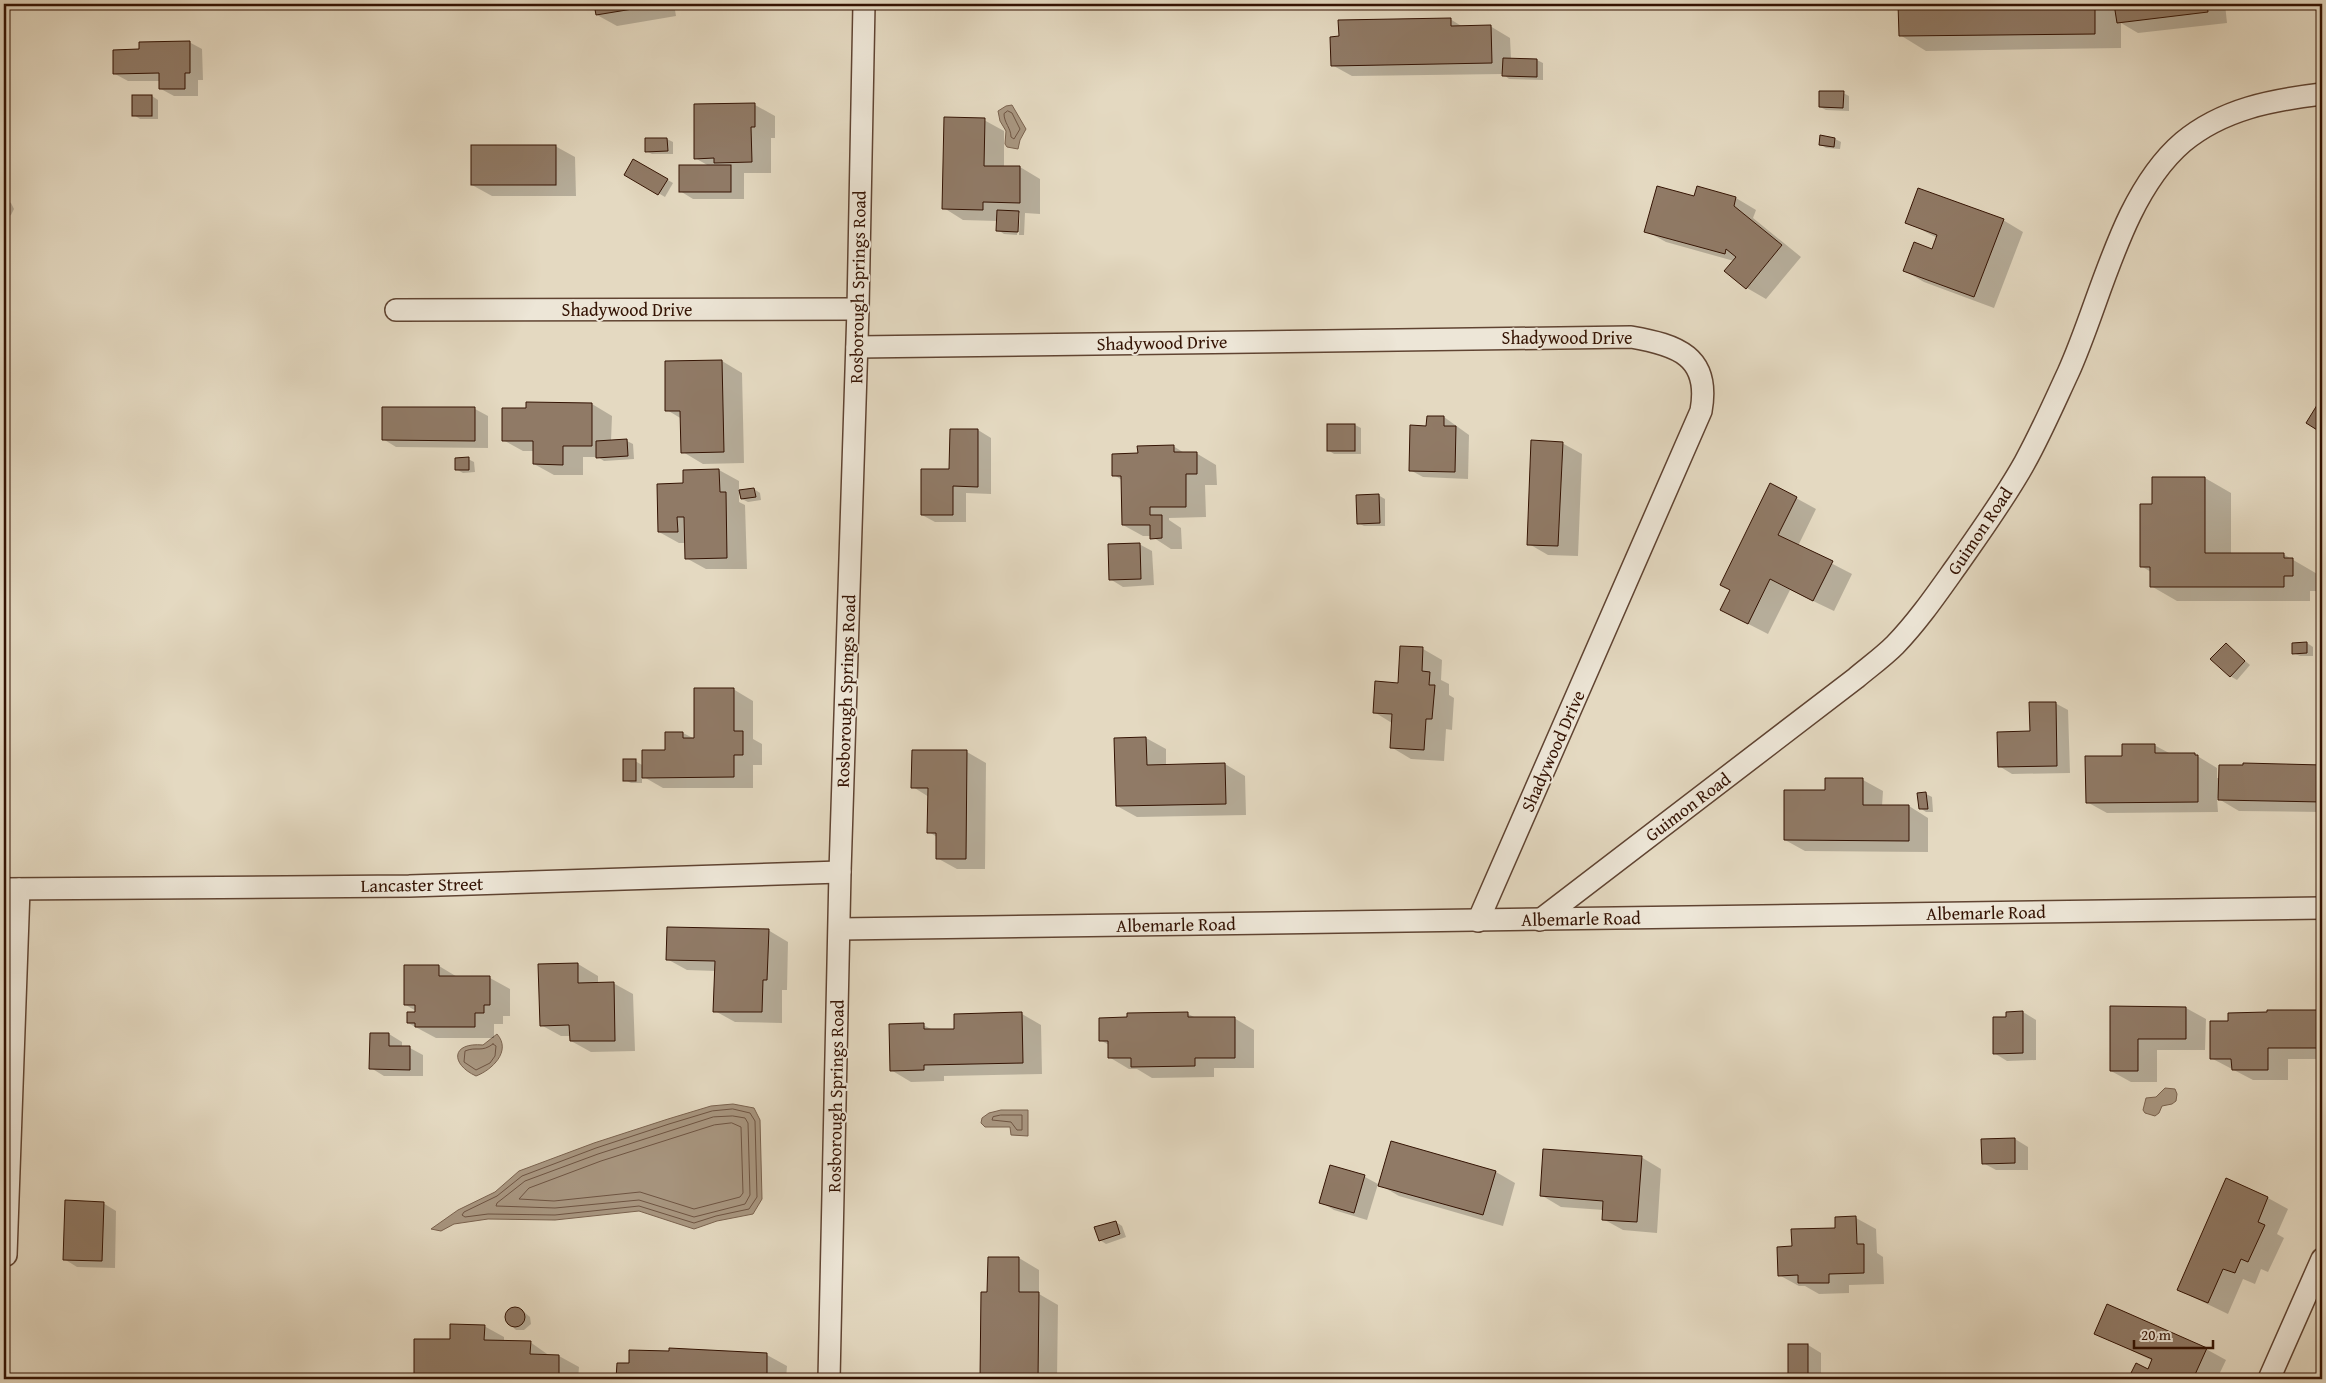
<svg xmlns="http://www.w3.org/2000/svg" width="2326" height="1383" viewBox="0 0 2326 1383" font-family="'Gentium Book Plus',serif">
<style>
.water{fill:#a89680;stroke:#7a624e}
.shadow{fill:#0003}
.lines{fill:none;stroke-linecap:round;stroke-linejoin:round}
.shore{stroke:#6e5442;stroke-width:1}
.building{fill:#907a66;stroke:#341303}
.minor-casing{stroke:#604432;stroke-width:24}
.minor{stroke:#ede6d7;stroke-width:21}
.labels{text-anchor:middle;stroke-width:4;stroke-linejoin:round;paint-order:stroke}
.street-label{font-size:18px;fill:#341303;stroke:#ede6d7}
</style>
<rect width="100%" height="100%" fill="#e4d9c1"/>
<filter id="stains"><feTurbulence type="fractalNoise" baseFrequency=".004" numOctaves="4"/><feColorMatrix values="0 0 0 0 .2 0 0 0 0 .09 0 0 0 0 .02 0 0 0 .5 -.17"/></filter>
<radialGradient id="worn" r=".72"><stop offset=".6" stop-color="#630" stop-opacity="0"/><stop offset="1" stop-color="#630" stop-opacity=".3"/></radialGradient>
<g class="water">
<polygon points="1012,105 1026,129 1020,140 1018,149 1007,147 1005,144 1006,131 1000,121 998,111 1006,106"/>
<path d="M 497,1034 C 512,1051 492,1070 476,1076 C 450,1064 451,1042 483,1045 Z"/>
<polygon points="2165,1088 2175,1089 2177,1094 2176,1101 2172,1104 2162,1106 2159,1113 2155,1116 2145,1113 2143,1110 2146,1098 2156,1097"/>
<polygon points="733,1104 754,1108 760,1120 762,1199 753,1214 717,1221 694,1229 639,1211 555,1220 488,1219 454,1224 441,1231 431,1229 458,1210 495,1192 519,1171 594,1143 668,1119 711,1106"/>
<polygon points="1001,1110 1028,1110 1028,1136 1011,1135 1010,1127 985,1127 981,1123 982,1118 989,1113"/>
</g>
<g class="shadow">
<polygon points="595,4 674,4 676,16 617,26 597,15"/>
<polygon points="729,4 781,4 781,10 740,10"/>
<polygon points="1900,4 2225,4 2227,23 2138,33 2121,23 2121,48 1926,51 1900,35"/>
<polygon points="1450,19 1463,27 1490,26 1510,38 1511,59 1537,60 1543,63 1543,80 1509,79 1503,74 1352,76 1332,65"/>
<polygon points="189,42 202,49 203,80 198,80 198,96 174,96 161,89 161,81 128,81 115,74 140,51"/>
<polygon points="4,69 10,73 10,111 4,111"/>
<polygon points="1843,93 1849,96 1849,111 1826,110 1820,107"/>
<polygon points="134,96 152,96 158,100 158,119 140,119 134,115"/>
<polygon points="755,105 775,116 775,138 771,138 771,173 744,173 744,199 693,199 680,191 709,166 695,158"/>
<polygon points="984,120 1004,131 1004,167 1020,167 1040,179 1040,214 1025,213 1024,235 1019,235 1020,213 1018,213 1017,235 1004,234 998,230 998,221 963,220 944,208"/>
<polygon points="667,139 673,142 673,154 652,154 646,151"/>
<polygon points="1835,139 1841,142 1840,149 1826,148 1820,144"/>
<polygon points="555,146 575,157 576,196 492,196 472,185"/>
<polygon points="634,160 673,183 665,197 626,174"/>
<polygon points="1698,188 1736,198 1756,210 1753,218 1801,257 1766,299 1747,288 1734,261 1666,242 1646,231 1695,198"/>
<polygon points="4,199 11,203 14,209 11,215 5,218"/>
<polygon points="2003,220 2023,232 1994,308 1924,282 1905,271 1932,250 1937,238 1907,222"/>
<polygon points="722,361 742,373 744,463 703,464 683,452 682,419 667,410"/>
<polygon points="592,404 612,416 611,441 627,441 633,444 634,459 604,461 598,457 583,457 583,475 554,475 534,464 534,451 523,451 503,440"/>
<polygon points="383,408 475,409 488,416 488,448 396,447 383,439"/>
<polygon points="1444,417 1469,435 1468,479 1423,477 1410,470 1428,427"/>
<polygon points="1355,425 1361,428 1361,454 1334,454 1328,450"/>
<polygon points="951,430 978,430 991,438 991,494 966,493 966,522 935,522 922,515 951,470"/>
<polygon points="1562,443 1582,454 1578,556 1548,555 1529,544"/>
<polygon points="1173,446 1186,454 1196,453 1216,465 1217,485 1205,485 1206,517 1169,518 1169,520 1181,528 1182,549 1171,549 1151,536 1143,536 1123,525 1122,480 1114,475 1139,455"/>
<polygon points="468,459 474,462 475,472 463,473 456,469"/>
<polygon points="719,470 739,481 739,492 754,489 760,493 761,500 748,502 742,499 739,492 739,502 745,505 747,569 706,569 686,558 686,543 679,543 659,532 684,484 684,471"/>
<polygon points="2205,478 2231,493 2231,554 2283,554 2319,575 2319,591 2310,591 2310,601 2177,601 2151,586 2151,572 2141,566"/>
<polygon points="1378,495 1385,499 1385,526 1364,526 1358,523"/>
<polygon points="1796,498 1816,509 1798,546 1852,574 1834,611 1790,590 1768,634 1721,610"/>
<polygon points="1139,544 1152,551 1154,585 1123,587 1110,579"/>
<polygon points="2307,643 2313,647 2313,656 2300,656 2293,653"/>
<polygon points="2226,645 2250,665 2237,680 2230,676"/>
<polygon points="1423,649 1442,660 1441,680 1449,684 1449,695 1454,698 1452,730 1446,729 1444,761 1411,759 1391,747 1392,723 1374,712 1399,684"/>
<polygon points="733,689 753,701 753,739 762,744 762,765 753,765 753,788 663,788 642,776 642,783 631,783 625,780 635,761 644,766 666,751 683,733 695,739"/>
<polygon points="2055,703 2068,710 2070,773 2012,774 1999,766"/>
<polygon points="1146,738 1166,749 1166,766 1225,764 1245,776 1246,815 1137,817 1117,806"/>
<polygon points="2154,745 2171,754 2194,754 2217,768 2217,778 2220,778 2220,766 2322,766 2322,812 2239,811 2217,798 2218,812 2107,813 2087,802 2123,757"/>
<polygon points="967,752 986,763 985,869 957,869 937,858 937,837 929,832 929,797 913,787"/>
<polygon points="1863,780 1883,791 1882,806 1909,806 1928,818 1928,852 1805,851 1785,840 1826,791"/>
<polygon points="1926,794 1932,797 1933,812 1926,812 1920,808"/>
<polygon points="768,930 788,942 787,990 782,990 782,1023 735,1022 715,1011 716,971 687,970 667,959"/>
<polygon points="578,964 598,976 598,983 613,983 633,994 635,1051 591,1052 571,1041 571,1036 561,1036 541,1025"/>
<polygon points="439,966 459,978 490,978 510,989 510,1016 503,1016 503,1024 494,1024 494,1038 436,1038 408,1023 416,1011 406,1005"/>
<polygon points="2112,1008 2186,1008 2206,1019 2205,1050 2157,1050 2157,1082 2131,1082 2111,1071"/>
<polygon points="2322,1011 2322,1059 2288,1059 2288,1080 2253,1080 2211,1058 2229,1022 2229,1014"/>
<polygon points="2023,1012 2036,1020 2036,1060 2007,1061 1994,1053 2007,1019"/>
<polygon points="1022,1014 1041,1025 1042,1074 944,1076 944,1081 911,1082 891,1070 923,1025 933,1030 956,1030"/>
<polygon points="1188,1014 1196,1018 1234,1018 1254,1030 1254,1068 1214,1068 1214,1077 1152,1078 1137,1069 1129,1069 1109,1057 1109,1045 1100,1040"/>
<polygon points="371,1034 389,1034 402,1042 402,1047 410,1048 423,1055 423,1076 384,1076 371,1068"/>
<polygon points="2015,1139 2028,1147 2028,1170 1996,1170 1983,1163"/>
<polygon points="1641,1157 1661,1169 1657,1233 1623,1230 1603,1219 1604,1210 1561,1207 1541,1195"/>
<polygon points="1331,1166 1365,1177 1378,1184 1367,1220 1334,1210 1321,1202"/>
<polygon points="1496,1172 1515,1183 1503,1226 1399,1196 1380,1185"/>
<polygon points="2227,1180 2268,1198 2288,1209 2277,1234 2284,1238 2268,1272 2261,1269 2255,1284 2243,1279 2228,1314 2178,1290"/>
<polygon points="103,1203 116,1211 115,1268 77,1267 64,1259"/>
<polygon points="1856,1218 1876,1229 1877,1253 1883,1257 1884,1284 1849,1285 1849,1293 1819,1294 1805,1286 1799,1286 1779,1275 1793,1247 1836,1229"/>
<polygon points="1116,1222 1122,1226 1126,1237 1106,1244 1100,1240"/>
<polygon points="1019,1258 1039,1270 1039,1294 1058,1305 1057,1379 982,1379 982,1293 989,1293"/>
<polygon points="512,1308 519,1308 530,1317 531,1324 524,1330 516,1330 506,1321 506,1313"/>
<polygon points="484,1326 504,1337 504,1342 530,1342 550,1356 559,1356 579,1367 578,1379 415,1379 416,1340 451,1340"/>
<polygon points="2095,1333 2206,1349 2226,1360 2217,1379 2130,1379 2136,1365 2149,1370 2153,1361"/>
<polygon points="1789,1345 1808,1345 1821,1353 1821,1379 1789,1379"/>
<polygon points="670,1350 767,1355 787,1366 786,1379 618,1379 618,1364 630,1365 670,1352"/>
<polygon points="330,1375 336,1379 312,1379 312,1376"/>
</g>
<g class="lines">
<g class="shore">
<path d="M 1008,111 L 1012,113 L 1020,129 L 1014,139 L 1011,137 C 1011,128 1004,123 1004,114 Z"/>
<path d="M 493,1044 L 496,1046 L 495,1056 L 490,1063 L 476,1070 L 464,1062 L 465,1051 C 477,1046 481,1053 493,1044 Z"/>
<polygon points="733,1109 750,1113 755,1121 757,1197 749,1209 716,1216 694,1223 639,1206 555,1215 488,1214 465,1217 462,1215 464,1212 497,1196 522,1176 596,1148 669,1124 712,1111"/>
<polygon points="1001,1115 1022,1115 1022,1130 1017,1130 1011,1122 992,1120 993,1117"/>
<polygon points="733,1116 745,1118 748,1123 750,1195 745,1204 694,1217 639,1200 555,1208 496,1206 497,1203 525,1181 598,1154 713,1117"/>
<polygon points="732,1123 741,1127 743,1193 740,1197 694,1209 640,1192 554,1201 519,1199 529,1188 601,1161 714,1125"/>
</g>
</g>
<g class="building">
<polygon points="594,4 657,4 657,5 596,15"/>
<polygon points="1898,4 2095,4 2095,34 1899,36"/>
<polygon points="2114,4 2207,4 2208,12 2117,23"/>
<polygon points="1451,18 1451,26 1491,25 1492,63 1331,66 1330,37 1339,36 1338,20"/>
<polygon points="190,41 190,73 185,73 185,89 159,89 159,73 113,74 113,50 139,49 139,42"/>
<polygon points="1503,58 1537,59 1537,77 1502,76"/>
<polygon points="1819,91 1844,91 1843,108 1819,107"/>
<rect x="132" y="95" width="20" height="21"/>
<polygon points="755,103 755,127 751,127 752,162 714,163 714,158 694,159 694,104"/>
<polygon points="944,117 985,118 984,166 1020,166 1020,203 983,202 983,210 942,209"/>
<polygon points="1820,135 1835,138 1834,147 1819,145"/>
<polygon points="645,138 667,138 668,151 645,152"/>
<rect x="471" y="145" width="85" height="40"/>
<polygon points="633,159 668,179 658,195 624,175"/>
<rect x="679" y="165" width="52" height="27"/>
<polygon points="1657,186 1694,196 1697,186 1736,197 1734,206 1782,245 1746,289 1724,271 1736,257 1726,249 1725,254 1644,232"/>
<polygon points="1918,188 2004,219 1974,297 1903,271 1914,242 1932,249 1937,235 1905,223"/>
<polygon points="4,197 8,205 4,212"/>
<polygon points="997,210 1019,211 1018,232 996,231"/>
<polygon points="722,360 724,452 681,453 680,411 665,411 665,361"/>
<polygon points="2322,397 2322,433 2306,423"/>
<polygon points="526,402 592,403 592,446 563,446 563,465 533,464 533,441 502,441 502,408 526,408"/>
<polygon points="382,407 475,407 475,441 382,440"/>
<polygon points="1427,416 1444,416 1444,426 1456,426 1455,472 1409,471 1410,425 1426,426"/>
<rect x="1327" y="424" width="28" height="27"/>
<polygon points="950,429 978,429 978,487 953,486 953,515 921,515 921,469 949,469"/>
<polygon points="627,439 628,456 596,458 596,441"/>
<polygon points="1531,440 1563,442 1558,546 1527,545"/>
<polygon points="1174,445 1174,452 1197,452 1197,474 1186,474 1186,507 1150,507 1150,515 1162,515 1162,538 1150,539 1150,525 1122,525 1121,476 1112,476 1112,454 1138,453 1137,446"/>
<polygon points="469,457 469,470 455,470 455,458"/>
<polygon points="719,469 720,492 726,492 727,558 685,559 684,517 677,517 678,532 658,532 657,484 683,483 683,470"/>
<polygon points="2152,477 2205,477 2205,553 2284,553 2284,558 2293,558 2293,576 2284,576 2284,587 2150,587 2150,567 2140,567 2140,504 2152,504"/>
<polygon points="1770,483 1797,497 1778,535 1833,561 1813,601 1770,579 1748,624 1720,610 1730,590 1720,585"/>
<polygon points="754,488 756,497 741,499 739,490"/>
<polygon points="1379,494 1380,523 1357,524 1356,495"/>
<polygon points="1140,543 1141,579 1109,580 1108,544"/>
<polygon points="2307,642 2307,653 2292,654 2292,643"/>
<polygon points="2226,643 2245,661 2230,677 2210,659"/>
<polygon points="1400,646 1423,647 1422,671 1430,672 1429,685 1435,685 1432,719 1426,719 1424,750 1390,748 1392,714 1373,713 1375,681 1398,683"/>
<polygon points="694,688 734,688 734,731 743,731 743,755 734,755 734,777 642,778 642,750 665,750 665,732 683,732 683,738 694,738"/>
<polygon points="2029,702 2056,702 2057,766 1998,767 1997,732 2030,731"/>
<polygon points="1146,737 1147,765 1225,763 1226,804 1116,806 1114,738"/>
<polygon points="2122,744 2155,744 2155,753 2195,753 2195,755 2198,755 2198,802 2086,803 2085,756 2122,756"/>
<polygon points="912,750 967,750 966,859 936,859 936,833 927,833 928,788 911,788"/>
<rect x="623" y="759" width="13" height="22"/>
<polygon points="2243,763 2322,765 2322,802 2218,800 2219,765 2243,765"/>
<polygon points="1825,778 1863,778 1863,805 1909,805 1909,841 1784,840 1784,790 1825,790"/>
<polygon points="1926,792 1928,809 1919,809 1917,793"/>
<polygon points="667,927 769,929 767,980 763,980 762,1012 713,1012 715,961 666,960"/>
<polygon points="578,963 578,983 614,982 615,1041 570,1041 569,1025 540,1026 538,964"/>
<polygon points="404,965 439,965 439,976 490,976 490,1005 484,1005 484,1013 475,1013 475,1027 415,1027 415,1023 407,1023 407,1012 415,1012 415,1005 404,1005"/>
<polygon points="2110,1006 2186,1007 2186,1039 2138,1039 2138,1071 2110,1071"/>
<polygon points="2267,1010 2322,1010 2322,1048 2268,1048 2268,1070 2232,1070 2231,1059 2210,1059 2210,1021 2228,1021 2228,1013 2267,1012"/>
<polygon points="2023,1011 2023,1053 1993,1054 1993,1017 2006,1017 2006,1012"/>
<polygon points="1022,1012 1023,1063 924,1065 924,1070 890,1071 889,1024 924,1023 924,1029 954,1029 954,1014"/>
<polygon points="1188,1012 1188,1017 1235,1017 1235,1058 1195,1058 1195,1066 1131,1067 1131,1058 1108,1058 1108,1041 1099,1041 1099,1018 1127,1017 1127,1013"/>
<polygon points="370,1033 389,1033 389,1046 410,1046 410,1070 369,1069"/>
<polygon points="2015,1138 2015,1163 1982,1164 1981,1139"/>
<polygon points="1391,1141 1496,1171 1483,1215 1378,1186"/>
<polygon points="1543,1149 1642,1156 1637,1222 1602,1220 1603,1201 1540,1196"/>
<polygon points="1330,1165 1365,1175 1354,1213 1319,1203"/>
<polygon points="2226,1178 2268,1197 2258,1222 2265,1225 2248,1262 2241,1259 2235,1273 2223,1269 2208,1303 2177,1290"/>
<polygon points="65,1200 104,1202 102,1261 63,1260"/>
<polygon points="1856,1216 1857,1244 1864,1244 1864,1273 1829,1274 1829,1283 1798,1283 1798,1275 1778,1276 1777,1247 1792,1246 1791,1229 1835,1228 1835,1217"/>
<polygon points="1116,1221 1120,1234 1099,1241 1094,1227"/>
<polygon points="988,1257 1019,1257 1019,1292 1039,1292 1038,1379 980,1379 981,1292 987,1292"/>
<polygon points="2107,1304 2207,1348 2193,1379 2128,1379 2136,1363 2148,1369 2152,1359 2094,1334"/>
<circle cx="515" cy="1317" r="10"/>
<polygon points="450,1324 485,1325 484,1340 531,1341 530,1354 559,1355 559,1379 414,1379 414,1339 450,1339"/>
<rect x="1788" y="1344" width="20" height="35"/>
<polygon points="669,1348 767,1353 767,1379 616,1379 617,1363 629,1363 629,1350 669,1351"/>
<rect x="311" y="1374" width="20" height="5"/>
</g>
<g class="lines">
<g class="minor-casing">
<g id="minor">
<polyline points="396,310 858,309"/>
<path d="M 857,347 L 1631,337 C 1677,345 1711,356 1701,411 L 1478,921"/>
<polyline points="4,889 409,886 840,872"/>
<path d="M 1540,920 L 1856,678 C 1869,667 1883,657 1895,645 C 1919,620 1938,592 1958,564 C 1981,531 2005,498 2025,462 C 2041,433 2054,403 2068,373 C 2101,301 2121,195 2183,142 C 2223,109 2272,100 2322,94"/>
<polyline points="840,929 2322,908"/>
<polyline points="6,1255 19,889"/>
<polyline points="829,1379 840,872 858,309 864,4"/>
<polyline points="2269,1379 2322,1259"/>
</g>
</g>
<use href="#minor" class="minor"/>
</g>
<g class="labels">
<g class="street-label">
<text transform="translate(858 287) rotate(-89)" y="6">Rosborough Springs Road</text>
<text x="627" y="316">Shadywood Drive</text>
<text x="1567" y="344">Shadywood Drive</text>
<text transform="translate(1162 343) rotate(-1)" y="6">Shadywood Drive</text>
<text transform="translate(1980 531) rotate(-56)" y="6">Guimon Road</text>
<text transform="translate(846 691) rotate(-88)" y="6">Rosborough Springs Road</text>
<text transform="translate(1553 751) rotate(-66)" y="6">Shadywood Drive</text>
<text transform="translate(1688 807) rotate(-37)" y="6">Guimon Road</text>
<text transform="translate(422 885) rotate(-1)" y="6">Lancaster Street</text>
<text transform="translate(1986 913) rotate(-1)" y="6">Albemarle Road</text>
<text transform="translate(1581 919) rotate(-1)" y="6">Albemarle Road</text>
<text transform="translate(1176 925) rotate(-1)" y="6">Albemarle Road</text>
<text transform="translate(836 1096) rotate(-89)" y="6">Rosborough Springs Road</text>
</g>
</g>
<rect width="2326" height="1383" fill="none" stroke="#e4d9c1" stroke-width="20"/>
<rect x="5" y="5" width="2316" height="1373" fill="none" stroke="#341303" stroke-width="2.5"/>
<rect x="10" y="10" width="2306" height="1363" fill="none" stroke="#341303"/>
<path d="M2134 1340v8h79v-8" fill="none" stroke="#341303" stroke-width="2.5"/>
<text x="2141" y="1340" font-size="15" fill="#341303" stroke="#ede6d7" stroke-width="4" paint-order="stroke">20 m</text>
<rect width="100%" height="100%" filter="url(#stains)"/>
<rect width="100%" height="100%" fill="url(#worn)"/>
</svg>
